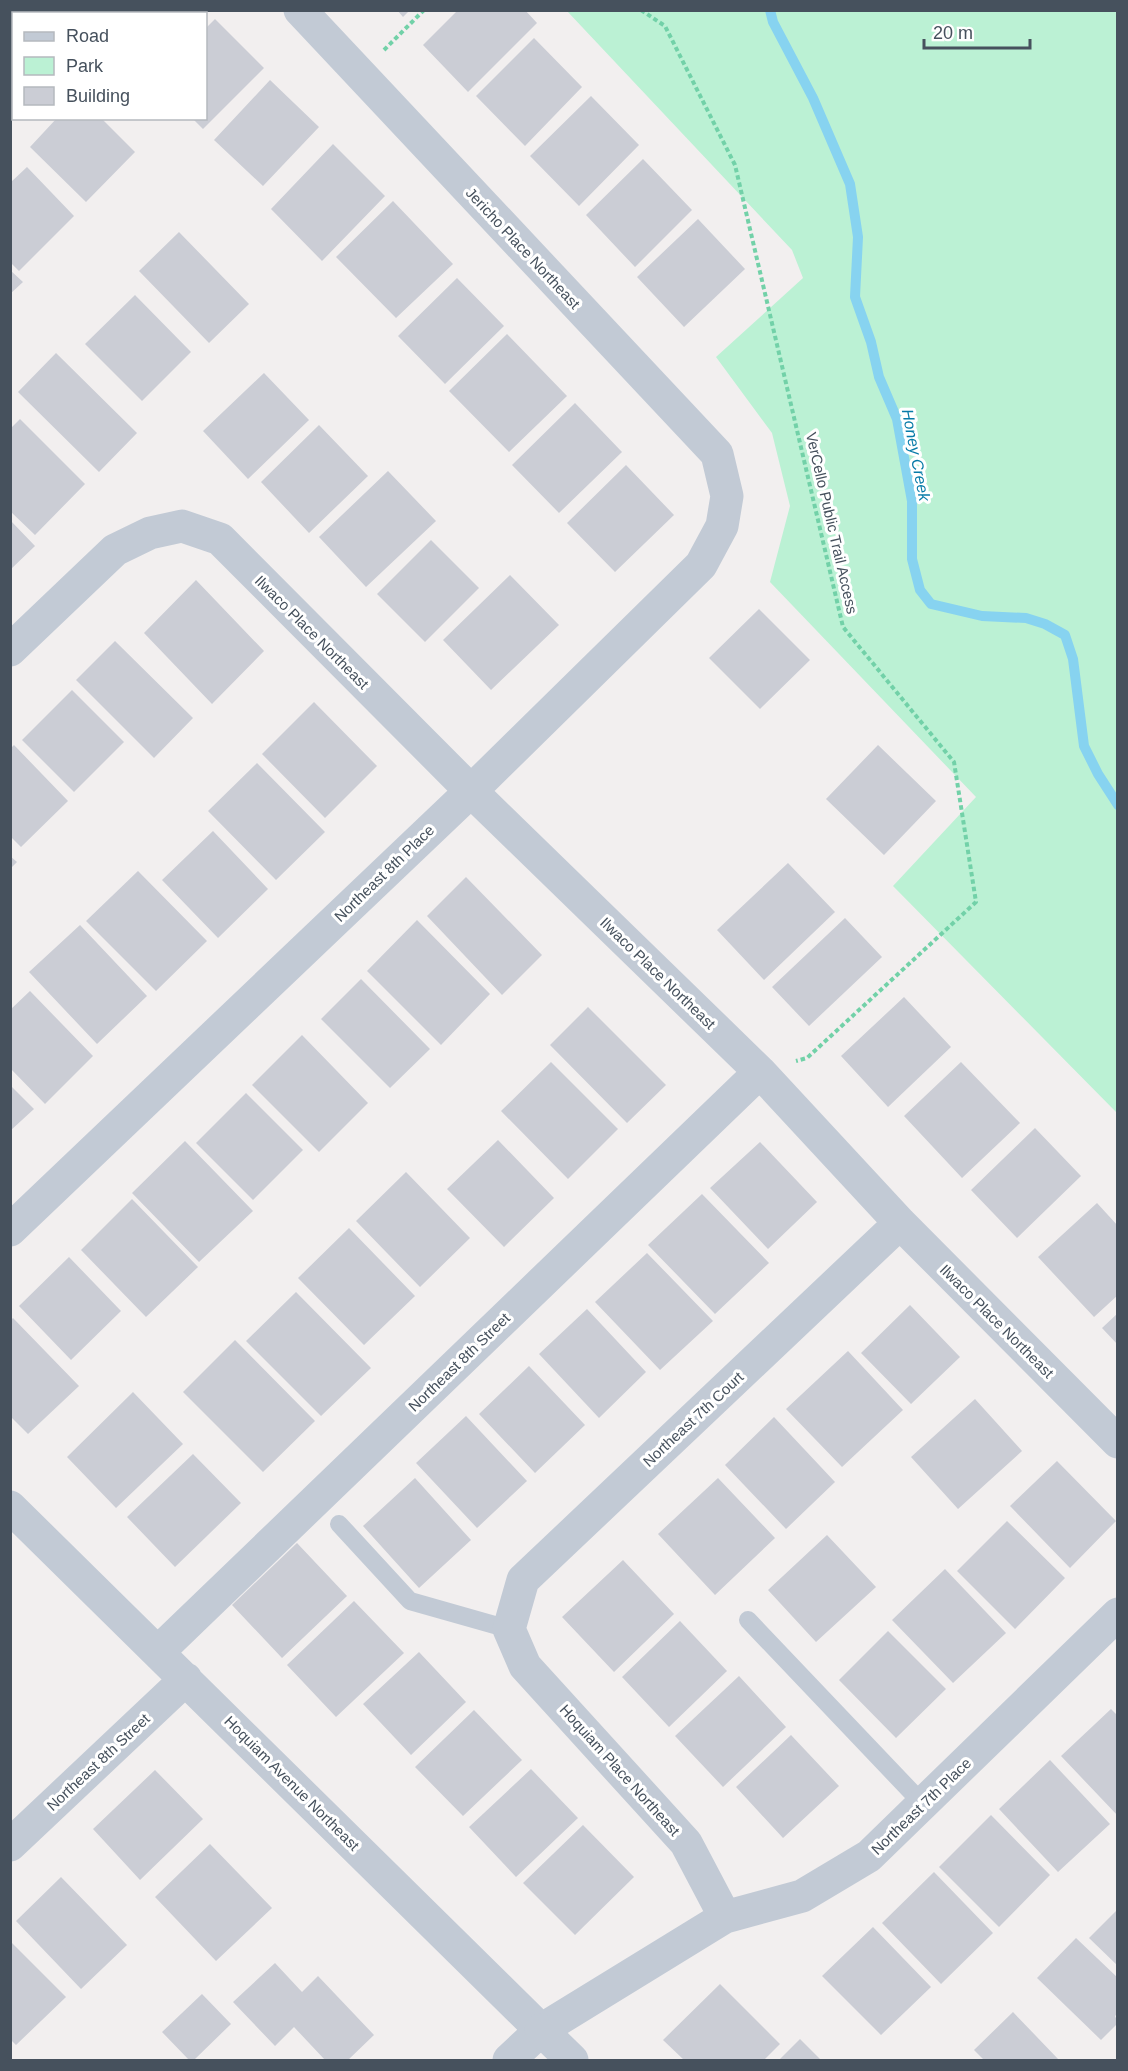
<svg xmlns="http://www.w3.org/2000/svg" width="1128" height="2071" font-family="Helvetica,sans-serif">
	<rect width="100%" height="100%" fill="#f2efef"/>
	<path fill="#bbf1d4" d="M567,11H1117V1113L893,886L976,797L770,582L790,506L772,433L716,357L803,278L792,250Z"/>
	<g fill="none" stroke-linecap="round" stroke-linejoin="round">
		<path stroke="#87d3f0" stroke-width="10" d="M770,10L773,22L813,98L850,184L858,237L855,297L871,342L879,377L897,419L912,501V559L920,590L931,604L982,616L1026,618L1045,624L1065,635L1073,659L1084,746L1098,774L1118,805"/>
	</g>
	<path fill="#cbcdd5" d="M19,10H45L42,14H22Z
		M102,10H206L203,14H105Z
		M397,10H410L403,17Z
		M458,10H525L537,23L468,92L423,45Z
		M215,19L264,68L203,129L192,118H206V28Z
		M534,38L582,87L525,146L476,96Z
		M270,80L319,127L263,186L214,140Z
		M591,96L639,145L579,206L530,156Z
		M57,118H101L135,152L86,202L30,147Z
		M333,144L385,196L322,261L271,209Z
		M643,159L692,210L635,267L586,215Z
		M27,167L74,216L19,271L10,262V183Z
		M393,201L453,264L396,318L336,257Z
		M698,219L745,269L684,327L637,277Z
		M179,232L249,304L209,343L139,271Z
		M10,270L23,282L10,294Z
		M457,278L504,326L445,384L398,336Z
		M135,295L191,352L142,401L85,344Z
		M507,334L567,396L509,452L449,391Z
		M56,353L137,433L99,472L18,392Z
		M264,373L309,420L248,479L203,431Z
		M575,403L622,452L559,513L512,465Z
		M20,419L85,484L35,535L10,511V429Z
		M319,425L368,476L309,533L261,482Z
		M626,465L674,515L615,572L567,523Z
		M388,471L436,521L366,587L319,537Z
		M10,520L35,546L10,570Z
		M431,540L479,588L425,642L377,594Z
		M510,575L559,625L491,690L443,640Z
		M196,580L264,651L212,704L144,633Z
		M759,609L810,660L760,709L709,658Z
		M115,641L193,718L154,758L76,680Z
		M72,690L124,742L74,792L22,740Z
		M314,702L377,766L325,818L262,754Z
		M14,745L68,801L21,847L10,836V749Z
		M878,745L936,801L884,855L826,799Z
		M257,763L325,832L276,880L208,811Z
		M213,831L268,889L218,938L162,880Z
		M10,856L17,862L10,869Z
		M788,863L835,912L764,980L717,930Z
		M138,871L207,941L156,991L86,921Z
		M466,877L542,955L502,995L427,916Z
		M845,918L882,957L809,1026L772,987Z
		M417,920L490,994L441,1045L367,971Z
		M80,925L147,996L97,1044L29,972Z
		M361,979L430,1049L390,1088L321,1019Z
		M30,991L93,1056L45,1104L10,1068V1010Z
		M904,997L951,1047L888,1107L841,1056Z
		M588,1007L666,1085L627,1123L550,1045Z
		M302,1035L368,1103L319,1152L252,1085Z
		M551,1062L618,1129L568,1179L501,1111Z
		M961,1062L1020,1123L962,1178L904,1116Z
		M10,1085L34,1109L10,1131Z
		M246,1093L303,1150L253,1200L196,1143Z
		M1035,1128L1081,1176L1017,1238L971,1190Z
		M498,1140L554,1198L504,1247L447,1189Z
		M185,1141L253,1211L199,1262L132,1193Z
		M760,1142L817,1202L768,1249L710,1188Z
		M406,1172L470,1238L420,1287L356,1221Z
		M702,1194L769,1263L715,1314L648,1245Z
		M132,1199L198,1267L146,1317L81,1250Z
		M1097,1203L1118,1226V1295L1094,1317L1038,1257Z
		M349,1228L415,1296L364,1345L298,1278Z
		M647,1253L713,1321L660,1370L595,1302Z
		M69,1257L121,1311L71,1360L19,1306Z
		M296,1292L371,1368L321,1416L246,1341Z
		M910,1305L960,1357L911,1404L861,1353Z
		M587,1309L646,1372L599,1418L539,1354Z
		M1118,1313V1345L1102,1328Z
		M13,1318L79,1386L28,1434L10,1416V1321Z
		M235,1340L315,1421L263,1472L183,1392Z
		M848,1351L903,1410L842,1467L786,1409Z
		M529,1366L585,1425L535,1473L479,1414Z
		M133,1392L183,1444L116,1508L67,1457Z
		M975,1399L1022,1451L958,1509L911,1457Z
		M466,1416L527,1481L477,1528L416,1463Z
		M774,1417L835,1482L786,1529L725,1465Z
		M193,1454L241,1503L175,1567L127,1517Z
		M1057,1461L1116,1521L1070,1568L1010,1506Z
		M415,1478L471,1540L419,1588L363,1526Z
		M718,1478L775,1538L715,1595L658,1534Z
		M1007,1521L1065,1578L1015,1629L957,1571Z
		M827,1535L876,1587L816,1642L768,1590Z
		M297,1543L347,1596L282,1658L232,1605Z
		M623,1560L674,1614L614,1672L562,1617Z
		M945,1569L1006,1633L953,1683L892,1620Z
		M354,1601L404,1653L336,1717L287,1665Z
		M680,1621L727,1671L669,1727L622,1677Z
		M888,1631L946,1689L896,1738L839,1680Z
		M419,1652L466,1702L411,1755L363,1704Z
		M739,1676L786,1727L723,1787L675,1736Z
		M1111,1709L1118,1716V1816L1061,1756Z
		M474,1710L522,1760L463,1816L415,1767Z
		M791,1735L839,1786L783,1838L736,1787Z
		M1050,1760L1110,1824L1058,1872L999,1809Z
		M531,1769L578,1818L516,1877L469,1827Z
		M155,1770L203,1819L140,1880L93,1829Z
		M991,1815L1050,1875L999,1927L939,1867Z
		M583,1825L634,1877L575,1935L523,1883Z
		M210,1844L272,1908L216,1961L155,1897Z
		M934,1872L993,1933L941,1984L882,1923Z
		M61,1877L127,1945L81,1989L16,1921Z
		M1118,1909V1966L1089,1938Z
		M873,1927L931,1987L881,2035L822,1976Z
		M1076,1938L1118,1978V2013L1115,2016L1118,2023L1101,2040L1037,1978Z
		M10,1941L66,1997L16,2045L10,2039Z
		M275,1963L302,1992L318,1976L374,2035L348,2060H325L294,2027L275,2046L233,2002Z
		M720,1984L780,2044L764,2060H684L663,2040Z
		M202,1994L231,2024L194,2060H189L162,2032Z
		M1013,2012L1059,2060H984L974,2050Z
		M800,2039L821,2060H779Z"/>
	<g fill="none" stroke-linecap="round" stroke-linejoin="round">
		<path stroke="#72d1a8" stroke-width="4" stroke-dasharray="4.5 3" stroke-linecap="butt" d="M641,10L665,26L735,165L843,627L954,762L976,902L807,1058L796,1061
			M384,50L424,10"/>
		<path stroke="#c2cad5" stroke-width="18" d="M10,107L14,104
			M339,1524L410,1601L509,1629
			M748,1620L923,1804"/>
		<path stroke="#c2cad5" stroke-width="33" d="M10,650L115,550L150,533L182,526L220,539L471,791L760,1072L900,1223L1118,1442
			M10,1230L471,791L701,565L722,526L727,496L717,454L300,10
			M10,1507L541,2030
			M158,1652L760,1072
			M10,1845L186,1679
			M725,1917L686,1843L525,1666L509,1629L523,1580L900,1223
			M509,2060L541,2030L725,1917L802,1896L869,1856L1118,1614"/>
		<path stroke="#c2cad5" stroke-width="33" d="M541,2030L572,2060"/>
	</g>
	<g text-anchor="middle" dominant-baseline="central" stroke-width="6" stroke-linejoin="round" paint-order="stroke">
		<g font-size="15" fill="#46515d" stroke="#fff">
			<text transform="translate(523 248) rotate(47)">Jericho Place Northeast</text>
			<text transform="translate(832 523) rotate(77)">VerCello Public Trail Access</text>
			<text transform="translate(312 632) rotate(45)">Ilwaco Place Northeast</text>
			<text transform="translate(384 873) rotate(-44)">Northeast 8th Place</text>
			<text transform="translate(658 973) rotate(44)">Ilwaco Place Northeast</text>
			<text transform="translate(997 1321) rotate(45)">Ilwaco Place Northeast</text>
			<text transform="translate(459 1362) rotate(-44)">Northeast 8th Street</text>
			<text transform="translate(693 1419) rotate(-43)">Northeast 7th Court</text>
			<text transform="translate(98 1762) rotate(-43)">Northeast 8th Street</text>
			<text transform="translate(620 1770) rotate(48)">Hoquiam Place Northeast</text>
			<text transform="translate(292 1783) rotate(45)">Hoquiam Avenue Northeast</text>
			<text transform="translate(921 1806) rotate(-44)">Northeast 7th Place</text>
		</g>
		<g font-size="16" font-style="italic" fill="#077ba8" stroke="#fff">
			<text transform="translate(916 455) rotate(79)">Honey Creek</text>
		</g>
	</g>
	<rect width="1128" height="2071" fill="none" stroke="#46515d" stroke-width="24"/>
	<rect x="12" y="12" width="195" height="108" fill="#ffffff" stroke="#b5b9be" stroke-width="1.5"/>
	<rect x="24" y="32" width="30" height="9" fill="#c2cad5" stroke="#b5b9be" stroke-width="1.5"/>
	<text x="66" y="42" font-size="18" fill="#46515d">Road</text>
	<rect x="24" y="57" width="30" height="18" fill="#bbf1d4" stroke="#b5b9be" stroke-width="1.5"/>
	<text x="66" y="72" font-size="18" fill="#46515d">Park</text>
	<rect x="24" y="87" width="30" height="18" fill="#cbcdd5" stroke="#b5b9be" stroke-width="1.5"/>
	<text x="66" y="102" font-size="18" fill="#46515d">Building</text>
	<path d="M924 39v9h106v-9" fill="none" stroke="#46515d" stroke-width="3"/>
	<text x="933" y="39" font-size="18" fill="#46515d" stroke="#ffffff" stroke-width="4.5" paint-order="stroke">20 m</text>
</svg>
